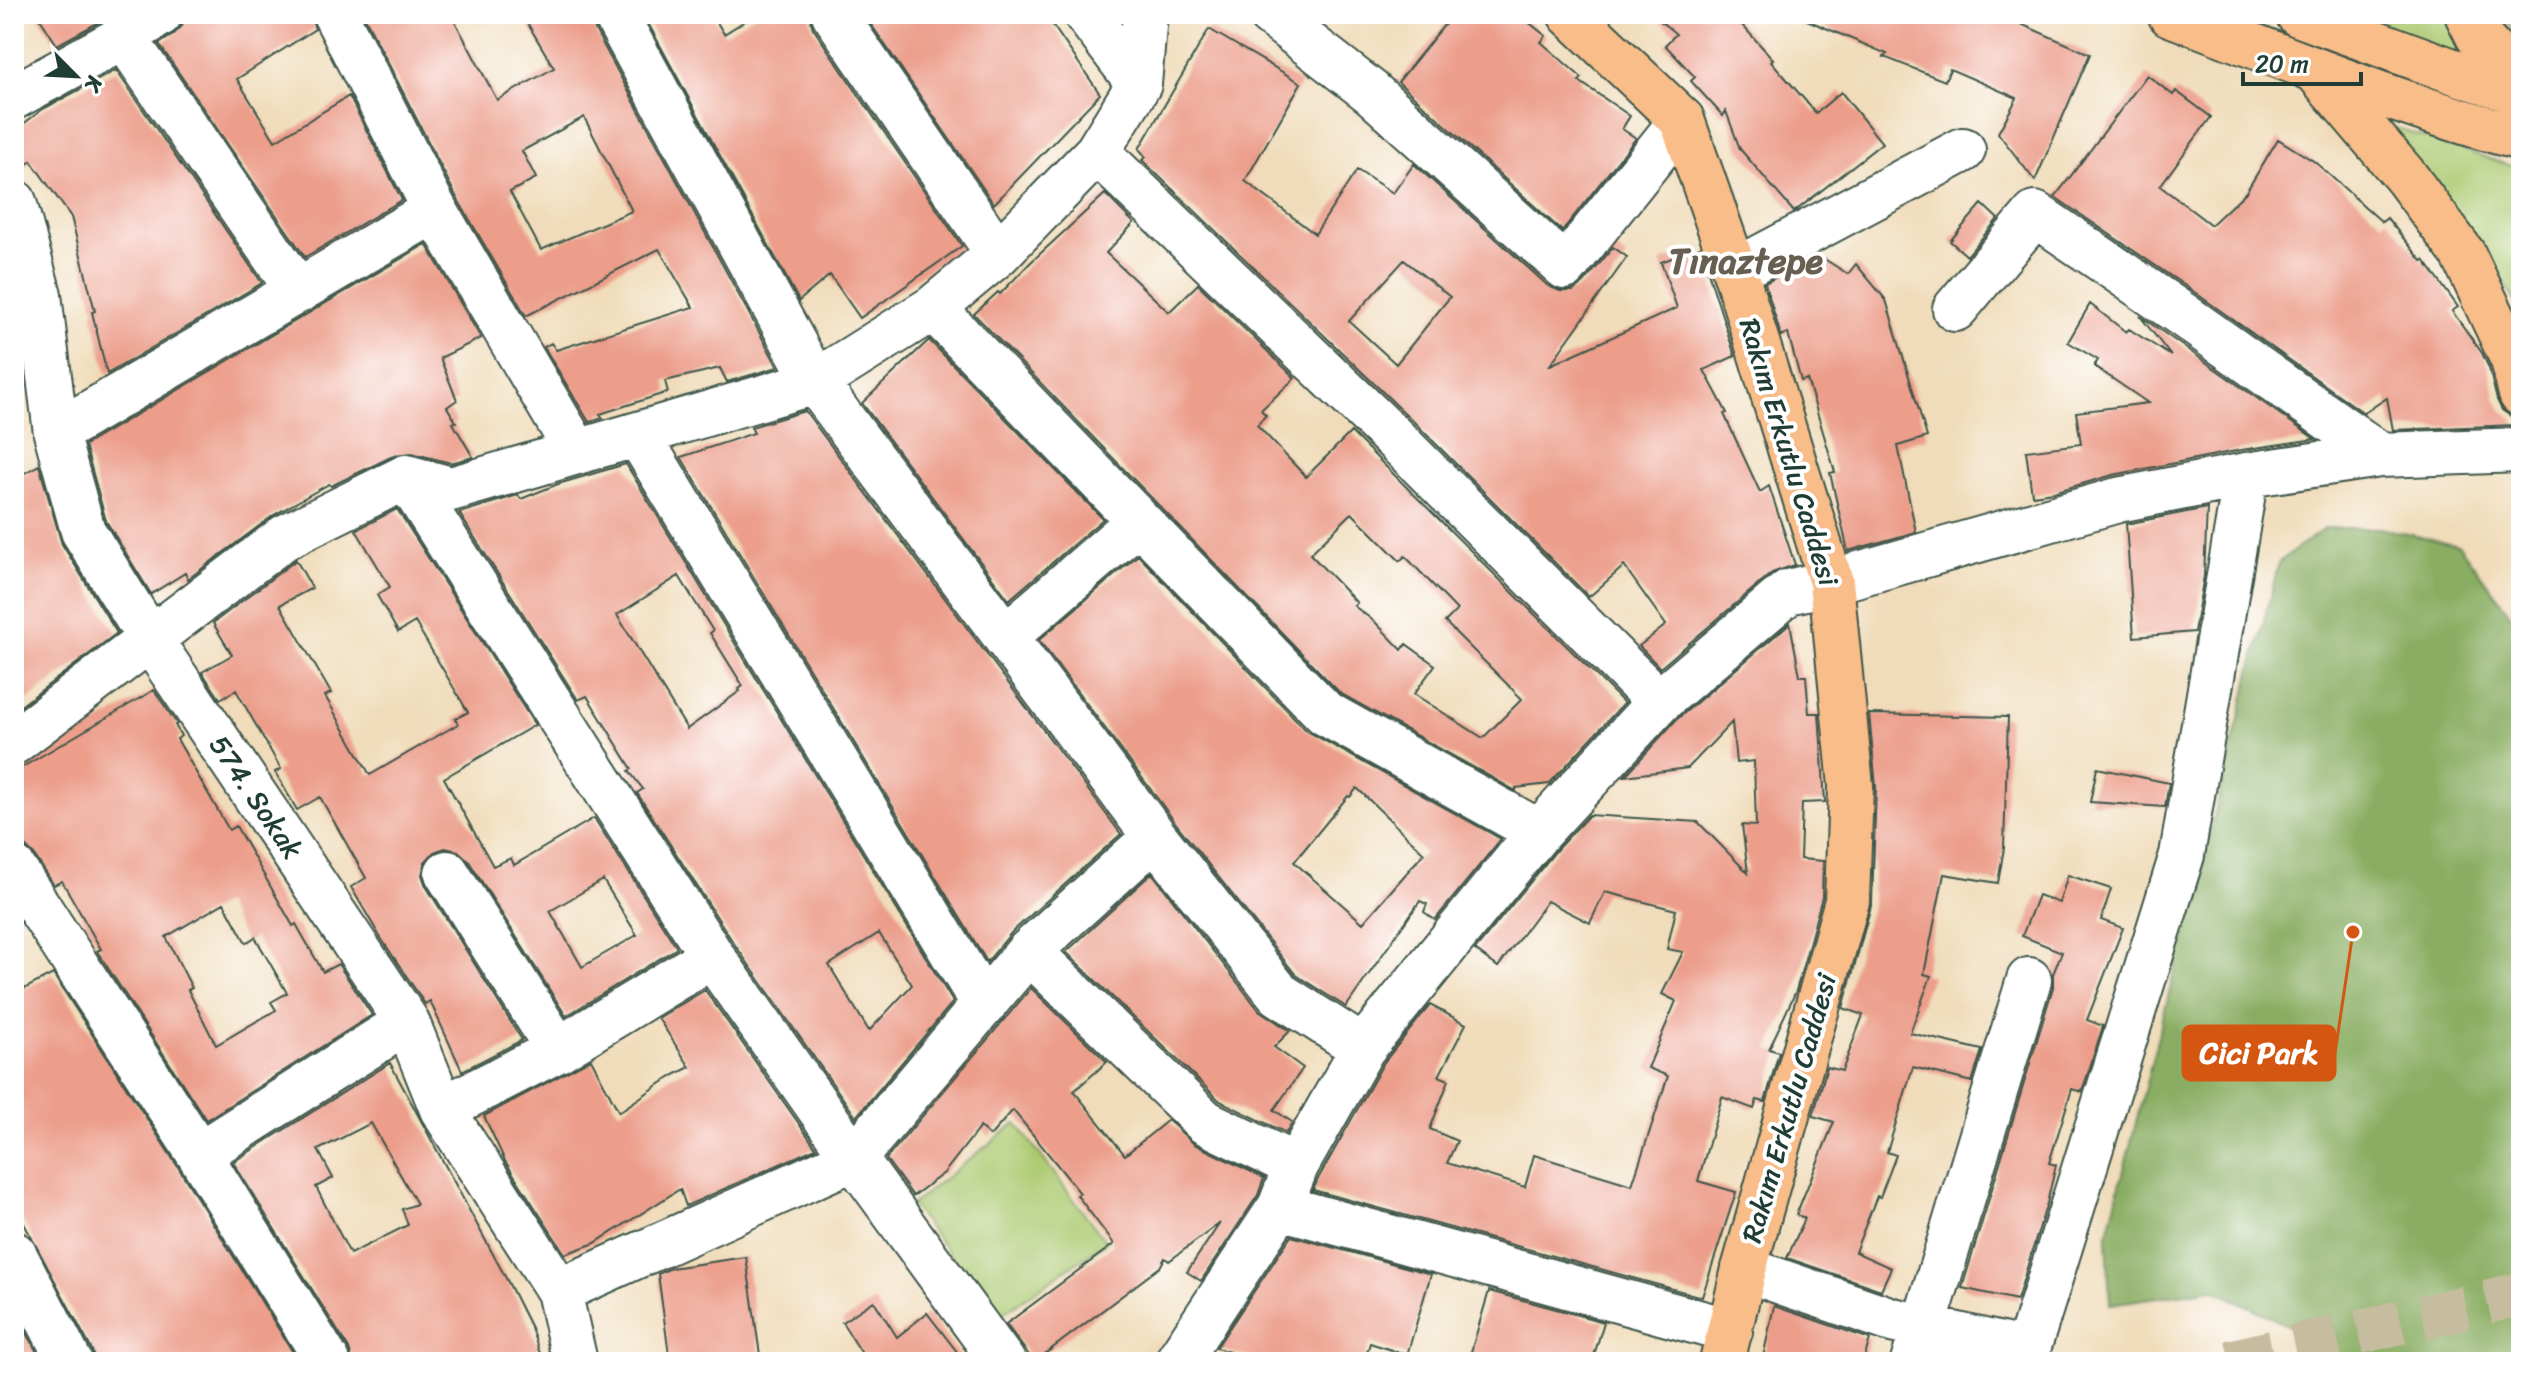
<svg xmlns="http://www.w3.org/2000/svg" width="2535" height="1376" font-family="Sriracha,sans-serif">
	<rect width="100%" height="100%" fill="#fff"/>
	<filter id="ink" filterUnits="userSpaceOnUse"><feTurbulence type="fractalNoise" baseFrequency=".0125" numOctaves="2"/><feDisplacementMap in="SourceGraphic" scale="16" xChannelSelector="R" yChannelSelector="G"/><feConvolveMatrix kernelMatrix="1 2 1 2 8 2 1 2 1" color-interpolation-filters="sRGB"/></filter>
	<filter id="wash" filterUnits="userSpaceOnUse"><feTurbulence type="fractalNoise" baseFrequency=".006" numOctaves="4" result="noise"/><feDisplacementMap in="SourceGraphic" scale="32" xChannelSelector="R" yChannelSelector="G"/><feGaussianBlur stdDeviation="1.8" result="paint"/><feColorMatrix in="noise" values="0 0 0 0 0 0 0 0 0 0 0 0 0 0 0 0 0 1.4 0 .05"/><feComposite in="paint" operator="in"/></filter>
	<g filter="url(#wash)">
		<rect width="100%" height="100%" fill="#f0dcba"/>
		<path fill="#acc970" stroke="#668352" stroke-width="2" d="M2328,14H2446L2491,69Z
			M2383,124L2521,169V310L2474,236Z
			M1016,1123L1106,1242L999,1316L911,1205Z"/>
		<path fill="#89ad62" stroke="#54754b" stroke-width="2" d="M2325,528H2380L2459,545L2521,629V1362H2332L2306,1334L2213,1289L2110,1304L2107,1236L2279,562Z"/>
		<g id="blocks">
			<path fill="#ec9e8b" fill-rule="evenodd" d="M37,14H114L57,45Z
				M185,14H310L315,29L237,79L275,141L349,96L402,200L305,257L159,44L173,35L182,26Z
				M363,14H451L497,100L554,68L522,14H590L593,26L778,367L727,382L720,368L665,381L668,392L600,414L603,418L589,422L544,347L551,343L556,350L693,307L659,249L526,316L457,198ZM584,117L632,211L541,250L510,192L536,178L522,151Z
				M643,14H712L724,34L756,14H809L813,28L962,246L860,318L830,275L799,301Z
				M870,14H1045L1100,94L994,204L866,17Z
				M1453,14H1518L1546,36L1541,42L1582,78L1579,81L1630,116L1622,129L1636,138L1562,231L1398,82Z
				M1652,14H1732L1773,59L1771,61L1816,113L1841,92L1882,143L1794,212L1740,149L1726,111L1723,116L1691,81L1695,77L1665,45L1676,34Z
				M1793,14H1998L2090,54L2035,181L1998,133L2017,98L1950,69L1945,81L1884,57L1887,54Z
				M1209,29L1301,83L1245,181L1315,234L1357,170L1393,193L1414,164L1548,286L1560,291H1573L1584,283L1613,247L1627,257L1550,365L1677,308L1661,262L1700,247L1735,356L1704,370L1727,413L1724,414L1760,492L1769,486L1795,565L1772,573L1660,668L1639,646L1666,625L1624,566L1589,597L1414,422L1142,160L1146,157L1139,149ZM1404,260L1450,297L1396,364L1349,321Z
				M116,70L262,283L107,374L92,312L95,311L71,217L31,161L26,165L14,148V131L43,109Z
				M2147,75L2173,95L2176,91L2211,117L2160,186L2211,225L2246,192L2278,139L2315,162L2382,222L2387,218L2422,261L2424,260L2458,307L2452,311L2482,353L2489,368L2497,400L2502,410L2512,417L2515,425L2393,430L2387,398L2364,413L2197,294L2055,197Z
				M1105,194L1134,223L1106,253L1169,312L1198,284L1295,378L1261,410L1266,415L1257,425L1306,477L1351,432L1624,703L1549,784L1516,788V791L1340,693L974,314L998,292L1000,294L1030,263ZM1352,513L1400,561L1405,556L1457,610L1445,622L1522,699L1483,738L1414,694L1435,665L1406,644L1402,650L1375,622L1354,606L1357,603L1310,554Z
				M1982,204L1998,219L1967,256L1950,241Z
				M426,244L481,338L440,358L457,400L447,407L456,422L453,423L473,457L451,463L412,453L395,455L331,486L329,484L274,515L188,579L185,573L151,594L106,521L85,445Z
				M1818,255L1848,274L1856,264L1886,300L1927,437L1898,446L1916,532L1848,551L1830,473L1835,472L1807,379L1801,381L1788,333L1781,336L1765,283Z
				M2090,304L2126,332L2129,329L2171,356L2140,316L2315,439L2241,450L2113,475L2054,492L2032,495L2026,451L2081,444L2076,412L2148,403L2094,366L2098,360L2068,342Z
				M929,340L1103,519L1009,600L862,403Z
				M805,411L1121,834L1012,932L987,962L681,457L754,433L751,427Z
				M626,464L953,1002L856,1117L733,942L637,793L643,789L629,771L632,769L587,696L578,700L459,513L518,495L521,499L558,484ZM679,576L713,631L710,633L743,686L739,689L740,691L687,729L617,615ZM879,933L912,985L869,1031L829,965Z
				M39,465L62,544L117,633L14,711V479Z
				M2207,508L2204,576L2194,632L2134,637L2126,524Z
				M397,509L535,725L444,778L493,866L511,858L514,865L594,818L677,948L566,1016L468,860L458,851L445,848L434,852L425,862L422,875L426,886L522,1040L462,1071L430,1001L425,1004L379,935L351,887L366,878L320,797L297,810L275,772L281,769L236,690L220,699L202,672L232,655L213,623L296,560L312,588L280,605L331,693L325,696L370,775L458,724L455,719L468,712L415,622L398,632L377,595L390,587L356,530ZM603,880L637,935L582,967L550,911Z
				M1138,555L1307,731L1501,839L1435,920L1424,912L1427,904L1420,901L1346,1007L1296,975L1175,822L1039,640ZM1357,788L1424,853L1363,923L1294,862L1348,796L1350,797Z
				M1790,623L1800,676H1806L1809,713H1819L1825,802L1802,803L1800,859L1823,861L1822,897L1796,991L1769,1049L1779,1052L1765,1102L1757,1100L1754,1109L1722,1097L1698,1181L1736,1192L1702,1297L1313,1190L1319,1177L1384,1062L1430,1005L1466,1024L1439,1076L1449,1080L1430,1129L1457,1141L1447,1163L1525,1187L1534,1155L1632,1185L1668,1076L1648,1068L1676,1001L1662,994L1683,952L1667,949L1676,910L1605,892L1590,923L1547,901L1498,967L1475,950L1558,848L1589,815L1698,822L1748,873L1742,825L1756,826L1754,761L1736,763L1732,722L1688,768L1625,776L1676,720Z
				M154,690L177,724L175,725L181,736L177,739L229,830L236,826L293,926L296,924L323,972L338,964L372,1015L206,1120L97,951L101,949L62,881L54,885L34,855L25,846L14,844V772ZM224,903L246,943L255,937L287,993L271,1002L276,1010L216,1045L188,990L192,988L166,937Z
				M1869,714L2008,717L2004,848L1998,883L1944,874L1924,974L1931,976L1910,1033L1982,1050L1972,1082L1913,1067L1887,1152L1896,1155L1880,1197L1877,1196L1855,1252L1891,1268L1881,1290L1787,1258L1805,1218L1796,1215L1834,1122L1813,1116L1827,1067L1842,1071L1863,1015L1843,1008L1872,902L1876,787Z
				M2097,768L2169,783L2165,807L2090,802Z
				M1152,873L1259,1010L1290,1031L1274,1047L1303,1068L1274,1110L1292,1122L1286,1133L1220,1101L1066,952Z
				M2068,875L2111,889L2101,920L2123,928L2087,1020L2103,1026L2082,1092L2072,1089L2049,1163L2056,1165L2047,1203L2017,1300L1962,1288L2053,987V974L2062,952L2022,936L2038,895L2059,903Z
				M53,974L178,1167L299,1362H95L92,1350L14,1205V994Z
				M1031,988L1107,1062L1074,1091L1125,1155L1168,1120L1194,1144L1264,1178L1258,1195L1201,1281L1187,1272L1220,1223L1169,1261L1165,1258L1160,1267L1034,1362L1006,1324L1114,1244L1077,1195L1080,1193L1013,1110L990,1136L980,1127L944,1173L913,1196L886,1159Z
				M705,990L816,1148L686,1206L680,1189L595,1243L565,1254L505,1161L484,1116L591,1059L619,1112L670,1077L690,1067L658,1018Z
				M390,1063L508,1282L531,1328L543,1362H353L349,1349L233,1162ZM371,1123L417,1204L402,1209L408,1225L350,1254L316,1187L333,1178L318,1150Z
				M1291,1236L1431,1274L1407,1355L1370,1343L1364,1362H1262L1216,1348Z
				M746,1257L761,1362H670L658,1274L671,1268Z
				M1489,1291L1604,1322L1592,1362H1468Z
				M874,1301L897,1337L927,1313L965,1362H864L866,1360L842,1322Z
				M1774,1306L1870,1339L1863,1362H1762Z
				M14,1308L42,1362H21L14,1348Z"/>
		</g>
	</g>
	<g filter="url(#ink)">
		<use href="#blocks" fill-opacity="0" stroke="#3e5548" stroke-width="2"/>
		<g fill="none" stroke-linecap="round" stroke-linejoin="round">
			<path stroke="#c6bc9f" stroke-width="44" stroke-dasharray="44 22" stroke-linecap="butt" d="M2501,14L2516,90
				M2230,1362L2521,1294"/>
			<g stroke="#3e5548" stroke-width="48">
				<path id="minor" d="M335,14L435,210L577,452
					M615,14L815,382L1155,837L1279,994L1363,1048
					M834,14L998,254
					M1086,14L1139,84
					M1270,14L1371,92L1565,267L1682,120
					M124,37L298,291
					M14,97L124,37L160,14
					M1097,152L1396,440L1659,702
					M14,202L39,295L56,433L83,531L150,639L407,1022L442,1109L559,1291L575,1362
					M1735,271L1963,150
					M933,308L1325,713L1539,832
					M1955,309L2035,214L2183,315L2380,455
					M56,433L435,210
					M638,435L984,1005
					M406,477L712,956L854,1158L1003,1362
					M1005,637L1139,521
					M14,742L285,537L406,477L451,489L815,382L933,308L998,254L1097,152L1139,84L1145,14
					M14,869L199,1154L328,1362
					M447,873L558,1050
					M1029,951L1205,1122L1296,1166
					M442,1109L558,1050L712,956
					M199,1154L407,1022
					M1280,1207L1730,1331
					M14,1254L70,1362
					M1744,1269L1892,1320L2027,1351
					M559,1291L854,1158L1029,951L1155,837
					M1177,1362L1280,1207L1296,1166L1363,1048L1539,832L1659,702L1788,592L1831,582L2118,500L2246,475L2380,455L2521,450
					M1913,1362L2029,980
					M2024,1362L2182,855L2246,475"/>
			</g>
			<g stroke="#3e5548" stroke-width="48">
				<path id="major" d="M1570,14L1682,120L1735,271L1831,582L1851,786L1847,901L1744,1269L1722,1362
					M2170,14C2286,57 2400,107 2521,138
					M2298,14L2461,74L2521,93
					M2467,14L2478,36L2521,83
					M2317,72L2406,177L2463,254L2513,360L2521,394"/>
			</g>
			<use href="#minor" stroke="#fff" stroke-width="44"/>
			<use href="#major" stroke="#f8bd89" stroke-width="44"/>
		</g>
	</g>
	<g text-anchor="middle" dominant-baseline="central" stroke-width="8" stroke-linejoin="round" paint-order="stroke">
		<g font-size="28" fill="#1f3d34" stroke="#fff">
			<text transform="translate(1789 452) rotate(73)">Rakım Erkutlu Caddesi</text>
			<text transform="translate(256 797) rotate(56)">574. Sokak</text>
			<text transform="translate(1789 1108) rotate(-74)">Rakım Erkutlu Caddesi</text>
		</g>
		<g font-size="36" font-weight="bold" fill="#675f52" stroke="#fff">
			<text x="1746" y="261">Tınaztepe</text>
		</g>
	</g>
	<path fill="none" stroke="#d45610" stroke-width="3" d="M2353 932L2335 1053"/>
	<circle fill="#d45610" stroke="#fff" stroke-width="3" cx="2353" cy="932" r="8"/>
	<rect fill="#d45610" stroke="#d45610" stroke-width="3" x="2183" y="1026" width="152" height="54" rx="8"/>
	<g font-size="30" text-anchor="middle" font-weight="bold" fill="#fff">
		<text x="2259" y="1063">Cici Park</text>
	</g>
	<rect width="2535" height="1376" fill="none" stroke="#fff" stroke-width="48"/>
	<g transform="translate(76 76) rotate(114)" stroke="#ffffff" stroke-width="6" paint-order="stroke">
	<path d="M0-6L14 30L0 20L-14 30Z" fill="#1f3d34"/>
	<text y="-12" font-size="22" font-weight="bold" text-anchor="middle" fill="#1f3d34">K</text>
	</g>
	<path d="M2243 72v12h118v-12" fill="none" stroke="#1f3d34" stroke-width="4"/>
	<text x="2255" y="72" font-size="24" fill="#1f3d34" stroke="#ffffff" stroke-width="6" paint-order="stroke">20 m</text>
</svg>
